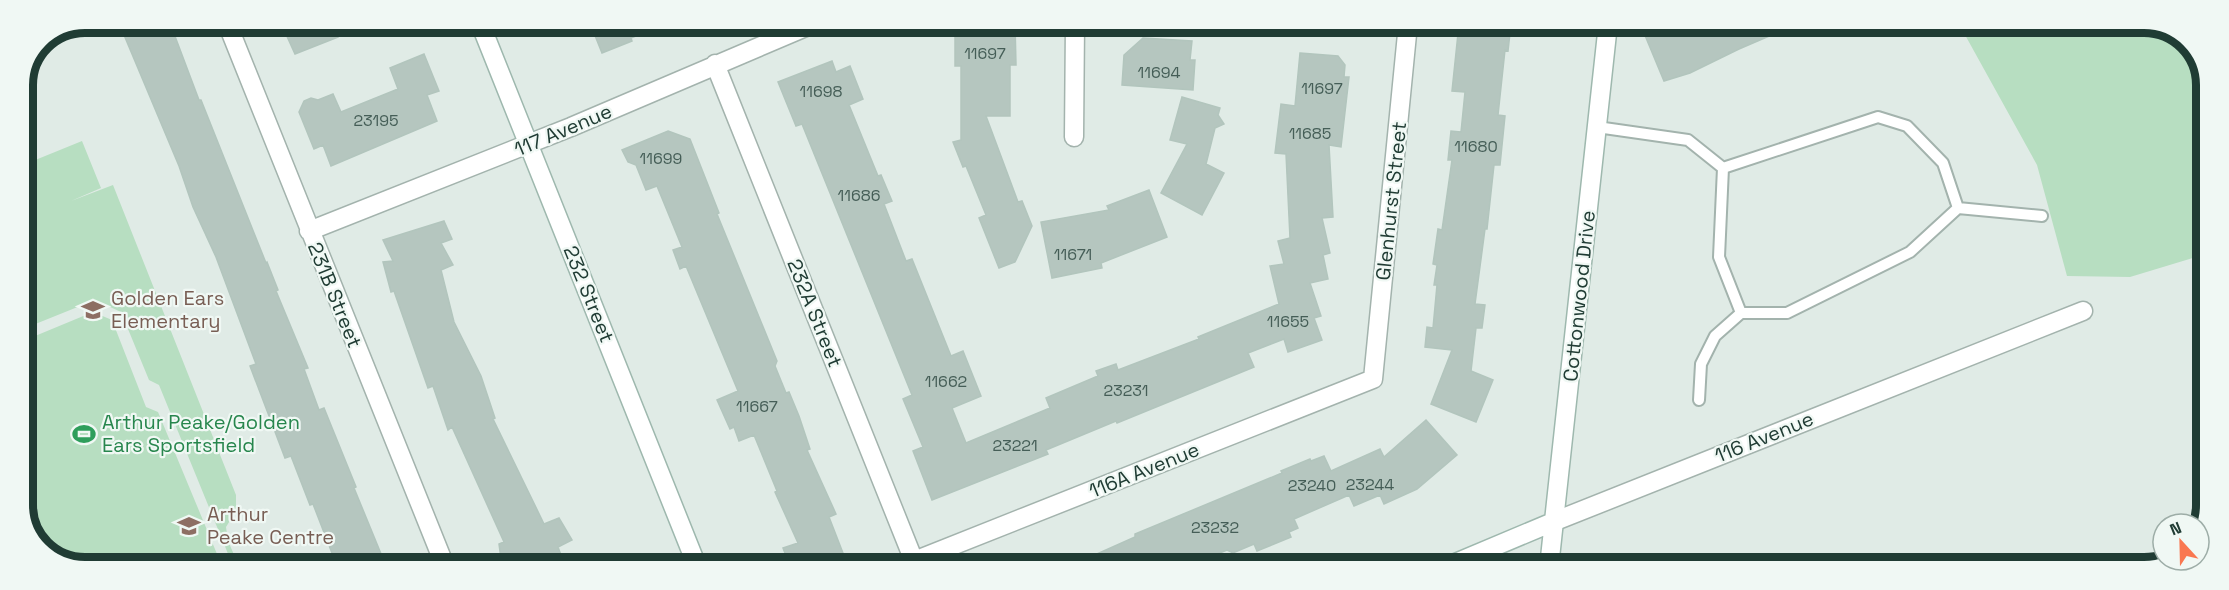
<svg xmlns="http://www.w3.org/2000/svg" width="2229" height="590" font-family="'Space Grotesk',sans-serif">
	<rect width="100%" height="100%" fill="#e0ebe6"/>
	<path fill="#b7dec1" d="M1959,24L2160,25L2191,44L2206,81V254L2130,277L2067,276L2037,165Z
		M82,141L101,188L71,201L113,185L236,495V511L226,527L228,541L239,566H233L159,385L149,380L121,312L95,300L23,329V244L25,243L26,239L23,230V165Z
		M93,312L112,320L146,407L158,412L222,566L69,565L38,546L23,509V341Z"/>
	<path fill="#b5c6bf" stroke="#b2c5bd" stroke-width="1.5" d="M119,23H170L199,100H201L266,263L267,262L278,290L276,291L308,368L304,369L319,410L324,408L356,487L354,488L386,566H337L313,504L310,505L291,456L285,458L250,366L256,364L216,257L193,207L179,166Z
		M281,23H332L338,37L295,54Z
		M590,23H665V24L631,38L632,41L602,53Z
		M955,23H1015L1016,65H1010V116H986L1018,202L1022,201L1032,226L1015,262L999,268L979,218L986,215L966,166L963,167L953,142L961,140V66H955Z
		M1459,24H1511L1508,51L1505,50L1498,115L1505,116L1500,165H1494L1487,229H1485L1475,304L1485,305L1482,328H1476L1471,371L1493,380L1476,422L1431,404L1452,350L1425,347L1427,327L1433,328L1437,285H1434L1437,265L1433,264L1438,229L1442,230L1452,160H1448L1451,131L1461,132L1465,92L1452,91Z
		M1669,24H1797L1739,49L1690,73L1664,81L1644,33Z
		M1143,38L1192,41L1190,60H1195L1193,90L1122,85L1124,55Z
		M1300,53L1338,56L1345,65L1344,77H1349L1341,147L1329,145L1333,217L1322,218L1330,253L1323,255L1328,279L1310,283L1321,316L1314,318L1322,340L1288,352L1284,339L1248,353L1254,367L1117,423L1116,421L1046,450L1048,454L932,500L913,451L923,447L903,399L912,395L802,124L796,126L778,82L832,61L836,72L850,66L863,99L849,105L878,176L881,175L892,201L884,204L906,261L912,259L951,356L963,351L981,396L952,408L966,443L1050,408L1046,398L1098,376L1096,371L1116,364L1118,370L1199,339L1198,337L1279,304L1270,266L1284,264L1278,241L1290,238L1286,154L1275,153L1281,104L1295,106Z
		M424,54L439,91L427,95L437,121L331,166L323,145L314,149L299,112L304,101L311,98L318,100L333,94L341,112L398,89L390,68Z
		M1182,97L1220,108L1218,115L1224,124L1215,128L1206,164L1224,173L1202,215L1161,193L1187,144L1170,140Z
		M668,131L690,139L719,213L717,214L777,361L775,366L786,393L789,392L799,416L810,449L807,450L836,514L829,517L848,566H790L783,548L798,543L775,492L777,491L754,435L739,441L734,427L730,429L717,400L738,391L686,266L680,269L673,250L682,247L657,186L646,190L636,165L628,162L622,150Z
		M1149,190L1167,237L1101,263L1102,268L1052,278L1041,222L1109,210L1107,206Z
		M444,221L452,239L441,243L453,265L441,270L454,322L481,376L495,418L493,419L544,524L559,518L572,540L558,547L565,566H502L499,544L504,542L452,427L448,430L433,386L428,388L394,291L391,292L383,262L393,261L383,240Z
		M1426,420L1457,455L1417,489L1384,504L1380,495L1354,506L1349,495L1294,519L1298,528L1289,532L1291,537L1257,551L1254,544L1233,553L1227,550L1198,562L1199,567L1070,566L1135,537V534L1282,473L1281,471L1310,459L1311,461L1324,456L1331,471L1380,449L1384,457Z"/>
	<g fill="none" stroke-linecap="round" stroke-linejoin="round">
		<g stroke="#a3b3ad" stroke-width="14">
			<path id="lane" d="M1597,127L1688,140L1723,168
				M1723,168L1878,117L1907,126L1943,163L1958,208
				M1723,168L1719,257L1741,313
				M1699,400L1701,364L1715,336L1741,313H1787L1910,252L1958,208L2042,216"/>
		</g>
		<g stroke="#a3b3ad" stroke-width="21">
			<path id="street" d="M227,23L445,566
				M715,64L914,561L1373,379L1408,24
				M1074,137L1075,23
				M309,231L571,127L815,23
				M1553,522L2083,311"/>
		</g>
		<g stroke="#9eb8ae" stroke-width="21">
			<path id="secondary" d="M480,23L697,566
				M1446,567L1553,522
				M1549,567L1608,24"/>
		</g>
		<use href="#lane" stroke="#fff" stroke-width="10"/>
		<use href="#street" stroke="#fff" stroke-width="18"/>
		<use href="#secondary" stroke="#fff" stroke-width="18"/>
	</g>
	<defs>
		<g id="school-bare" transform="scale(1.8)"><path d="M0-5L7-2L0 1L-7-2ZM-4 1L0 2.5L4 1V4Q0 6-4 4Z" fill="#8d6e63" stroke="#f0f8f4" stroke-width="2.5" paint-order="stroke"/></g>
		<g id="stadium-bare" transform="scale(1.8)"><path d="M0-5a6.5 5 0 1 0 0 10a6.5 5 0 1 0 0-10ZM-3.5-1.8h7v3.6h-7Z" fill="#2e9e5b" stroke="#f0f8f4" stroke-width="2.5" paint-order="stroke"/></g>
	</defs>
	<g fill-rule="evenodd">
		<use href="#school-bare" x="93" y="310"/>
		<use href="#stadium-bare" x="84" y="434"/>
		<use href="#school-bare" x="189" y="526"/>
	</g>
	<g text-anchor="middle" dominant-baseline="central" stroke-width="4.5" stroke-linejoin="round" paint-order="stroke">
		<g font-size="16" fill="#455e57">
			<text x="985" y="53">11697</text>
			<text x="1159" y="72">11694</text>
			<text x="1322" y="88">11697</text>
			<text x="821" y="91">11698</text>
			<text x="376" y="120">23195</text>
			<text x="1310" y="133">11685</text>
			<text x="1476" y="146">11680</text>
			<text x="661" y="158">11699</text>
			<text x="859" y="195">11686</text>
			<text x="1073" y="254">11671</text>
			<text x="1288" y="321">11655</text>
			<text x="946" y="381">11662</text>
			<text x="1126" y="390">23231</text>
			<text x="757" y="406">11667</text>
			<text x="1015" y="445">23221</text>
			<text x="1370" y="484">23244</text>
			<text x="1312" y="485">23240</text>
			<text x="1215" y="527">23232</text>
		</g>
		<g font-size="20" fill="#203c34" stroke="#f0f8f4">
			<text transform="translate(563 130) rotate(-23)">117 Avenue</text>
			<text transform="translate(1391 201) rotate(-84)">Glenhurst Street</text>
			<text transform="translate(589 294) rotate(68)">232 Street</text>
			<text transform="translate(335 295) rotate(68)">231B Street</text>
			<text transform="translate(1579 296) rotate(-84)">Cottonwood Drive</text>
			<text transform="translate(815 313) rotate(68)">232A Street</text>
			<text transform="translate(1764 437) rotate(-22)">116 Avenue</text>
			<text transform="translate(1144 470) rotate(-22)">116A Avenue</text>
		</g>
		<g font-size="20" fill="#785e54" stroke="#f0f8f4" text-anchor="start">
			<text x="111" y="298">Golden Ears<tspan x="111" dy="23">Elementary</tspan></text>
			<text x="207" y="514">Arthur<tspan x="207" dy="23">Peake Centre</tspan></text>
		</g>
		<g font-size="20" fill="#27864d" stroke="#f0f8f4" text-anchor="start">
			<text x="102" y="422">Arthur Peake/Golden<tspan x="102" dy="23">Ears Sportsfield</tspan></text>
		</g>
	</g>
	<path d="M0 0H2229V590H0ZM85 33H2144A52 52 0 0 1 2196 85V505A52 52 0 0 1 2144 557H85A52 52 0 0 1 33 505V85A52 52 0 0 1 85 33Z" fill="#f0f8f4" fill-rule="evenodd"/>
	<path fill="none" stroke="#203c34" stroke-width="8" d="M85 33H2144A52 52 0 0 1 2196 85V505A52 52 0 0 1 2144 557H85A52 52 0 0 1 33 505V85A52 52 0 0 1 85 33Z"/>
	<g transform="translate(2181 542) rotate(338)"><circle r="28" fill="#f0f8f4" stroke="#9dada7" stroke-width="1.5"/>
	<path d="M0-4.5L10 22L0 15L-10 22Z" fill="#f97750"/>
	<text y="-9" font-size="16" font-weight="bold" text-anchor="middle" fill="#203c34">N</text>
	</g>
</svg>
